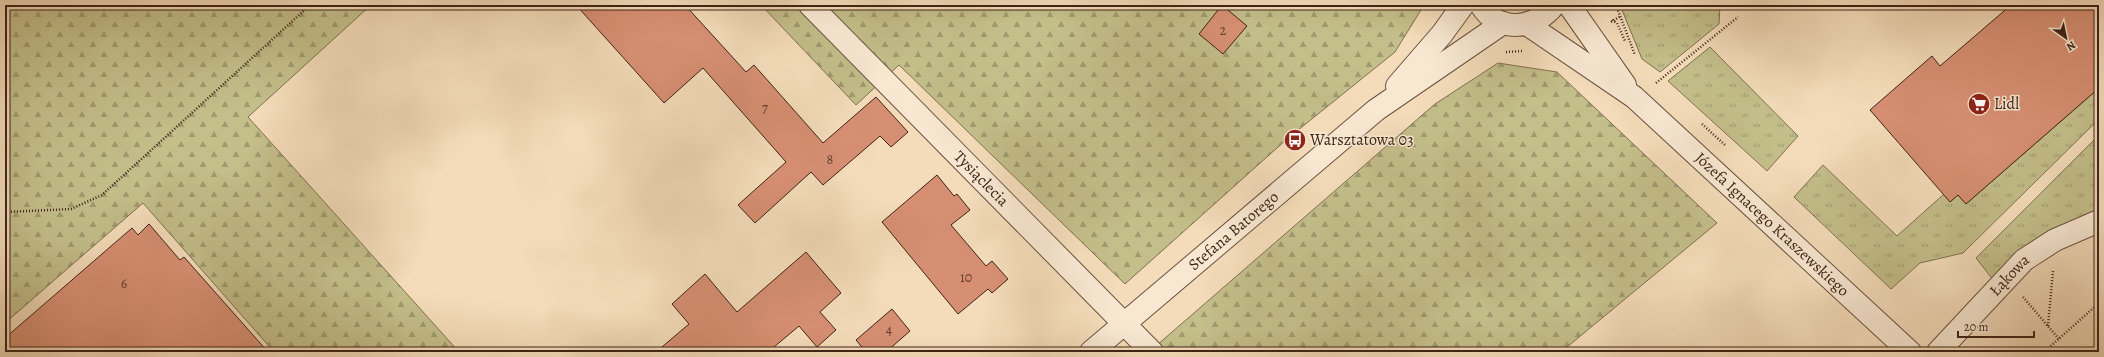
<svg xmlns="http://www.w3.org/2000/svg" width="2104" height="357" font-family="Alegreya,serif">
	<defs>
		<pattern id="grass-tufts" width="24" height="20" patternUnits="userSpaceOnUse"><rect width="24" height="20" fill="#c3be8a"/><path d="M3 7l-1-3M5 7V3M7 7l1-3M15 17l-1-3M17 17v-4M19 17l1-3" fill="none" stroke="#a09a70"/></pattern>
		<pattern id="forest-firs" width="22" height="20" patternUnits="userSpaceOnUse"><rect width="22" height="20" fill="#c3be8a"/><path d="M5 1l3.5 6h-7zM16 11l3.5 6h-7z" fill="#a09a70"/></pattern>
	</defs>
	<rect width="100%" height="100%" fill="#f4dcba"/>
	<filter id="stains"><feTurbulence type="fractalNoise" baseFrequency=".005" numOctaves="4"/><feColorMatrix values="0 0 0 0 .2 0 0 0 0 .09 0 0 0 0 .02 0 0 0 .5 -.17"/></filter>
	<radialGradient id="worn" r=".72"><stop offset=".6" stop-color="#630" stop-opacity="0"/><stop offset="1" stop-color="#630" stop-opacity=".3"/></radialGradient>
	<path fill="url(#grass-tufts)" stroke="#807050" d="M1620,5H1720L1719,24L1660,72L1642,59Z
		M1710,47L1798,136L1767,171L1668,81Z
		M2099,88V119L1963,253L1920,263L1891,289L1794,197L1823,165L1897,236L1944,194L1950,202L1958,195L1966,204Z
		M2099,135V221L1998,286L1976,258Z"/>
	<path fill="url(#forest-firs)" stroke="#807050" d="M5,5H371L248,117L459,352H274L143,203L5,323Z
		M761,5H1424L1395,52L1287,139L1125,284L899,65L856,105Z
		M1498,63L1557,72L1717,223L1561,352H1149L1435,104Z"/>
	<path fill="#d78f73" stroke="#3e2317" d="M576,5H685L746,72L754,65L823,143L876,97L908,132L891,147L880,136L823,185L811,172L755,223L738,205L786,162L703,68L664,103Z
		M1222,5L1247,26L1223,54L1199,34Z
		M2011,5H2099V88L1966,204L1958,195L1950,202L1870,110L1932,56L1940,66Z
		M937,175L954,196L957,194L970,210L951,225L986,266L992,261L1008,279L992,293L988,289L958,314L882,222Z
		M149,224L180,260L184,257L268,352H5V338L132,228L138,235Z
		M806,252L841,293L820,312L836,330L817,347L799,326L768,352H656L689,324L672,304L705,274L737,312Z
		M892,309L910,331L886,352H866L856,340Z"/>
	<g fill="none" stroke-linecap="round" stroke-linejoin="round">
		<g stroke="#6c5140" stroke-width="24">
			<g id="minor">
				<path id="s1" d="M810,5L1152,352"/>
				<path id="s2" d="M1938,352L2024,260L2055,240L2099,221"/>
			</g>
		</g>
		<g stroke="#6c5140" stroke-width="24">
			<g id="tertiary">
				<path d="M1481,5C1498,34 1536,29 1554,5"/>
				<path d="M1569,5L1625,85"/>
				<path id="s3" d="M1528,25L1634,97L1910,352"/>
				<path d="M1397,86L1442,34L1463,5"/>
				<path id="s4" d="M1091,352L1376,110L1503,23"/>
			</g>
		</g>
		<path stroke="#3e2317" stroke-width="2.5" stroke-dasharray="1 2" stroke-linecap="butt" d="M1616,5L1635,55
			M1612,20L1617,23L1625,41
			M1611,22L1621,16
			M1506,52L1523,51
			M1656,83L1738,17
			M1702,124L1726,146
			M5,212L71,209L102,195L310,5
			M2023,297L2059,339
			M2048,326L2053,271
			M2044,352L2099,303"/>
		<use href="#minor" stroke="#f8e8d2" stroke-width="22"/>
		<use href="#tertiary" stroke="#f8e8d2" stroke-width="22"/>
	</g>
	<defs>
		<g id="supermarket-disc" transform="scale(1.15)"><circle r="9.5" fill="#8f2418" stroke="#f8e8d2"/><path d="M-6-5.5h2.5l.6 2H6L4.5 2H-2.5L-4.4-4H-6ZM-1.5 3.2a1.3 1.3 0 1 0 .1 0ZM3 3.2a1.3 1.3 0 1 0 .1 0Z" fill="#fff"/></g>
		<g id="bus-disc" transform="scale(1.15)"><circle r="9.5" fill="#8f2418" stroke="#f8e8d2"/><path d="M-5-6H5V4H4V6H2V4H-2V6H-4V4H-5ZM-3.5-4V0h7V-4ZM-3.5 1.2v1.5H-2V1.2ZM2 1.2v1.5H3.5V1.2Z" fill="#fff"/></g>
	</defs>
	<g fill-rule="evenodd">
		<use href="#supermarket-disc" x="1979" y="104"/>
		<use href="#bus-disc" x="1295" y="140"/>
	</g>
	<g text-anchor="middle" dominant-baseline="central" stroke-width="3" stroke-linejoin="round" paint-order="stroke">
		<g font-size="14" fill="#643e2e">
			<text x="1223" y="30">2</text>
			<text x="765" y="108">7</text>
			<text x="830" y="159">8</text>
			<text x="966" y="277">10</text>
			<text x="124" y="283">6</text>
			<text x="889" y="329">4</text>
		</g>
		<g font-size="16" fill="#3e2317" stroke="#f8e8d2" text-anchor="start">
			<text x="1994" y="104">Lidl</text>
			<text x="1310" y="140">Warsztatowa 03</text>
		</g>
		<g font-size="16" fill="#3e2317" stroke="#f8e8d2">
			<text stroke="none"><textPath href="#s1" startOffset="244">Tysiąclecia</textPath></text>
			<text stroke="none"><textPath href="#s3" startOffset="316">Józefa Ignacego Kraszewskiego</textPath></text>
			<text stroke="none"><textPath href="#s4" startOffset="187">Stefana Batorego</textPath></text>
			<text stroke="none"><textPath href="#s2" startOffset="105">Łąkowa</textPath></text>
		</g>
	</g>
	<rect width="2104" height="357" fill="none" stroke="#f4dcba" stroke-width="20"/>
	<rect x="6" y="6" width="2092" height="345" fill="none" stroke="#3e2317" stroke-width="2"/>
	<rect x="10" y="10" width="2084" height="337" fill="none" stroke="#3e2317"/>
	<g transform="translate(2066 38) rotate(147)" stroke="#f8e8d2" stroke-width="3" paint-order="stroke">
	<path d="M0-3L7 15L0 10L-7 15Z" fill="#3e2317"/>
	<text y="-6" font-size="11" font-weight="bold" text-anchor="middle" fill="#3e2317">N</text>
	</g>
	<path d="M1958 331v6h76v-6" fill="none" stroke="#3e2317" stroke-width="2"/>
	<text x="1964" y="331" font-size="12" fill="#3e2317" stroke="#f8e8d2" stroke-width="3" paint-order="stroke">20 m</text>
	<rect width="100%" height="100%" filter="url(#stains)"/>
	<rect width="100%" height="100%" fill="url(#worn)"/>
</svg>
